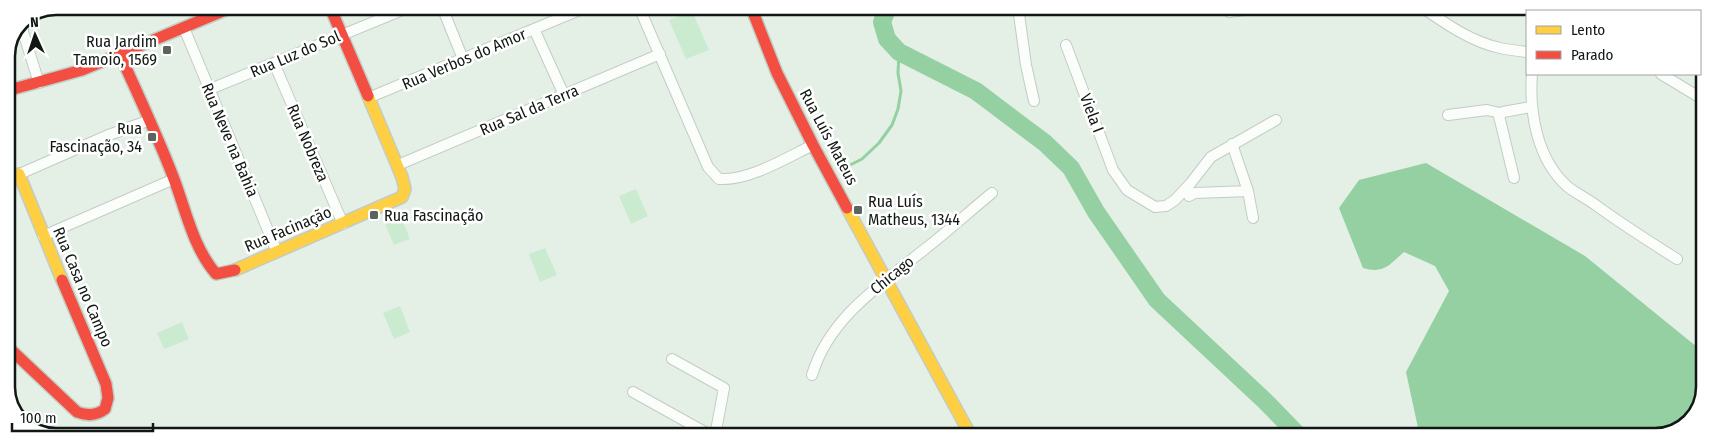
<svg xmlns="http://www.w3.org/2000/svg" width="1711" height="443" font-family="'Fira Sans Condensed',sans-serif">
	<rect width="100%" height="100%" fill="#e4f0e6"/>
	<path fill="#caebd0" d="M692,11L709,50L686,59L669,20Z
		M636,189L648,216L631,224L619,196Z
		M399,212L410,239L394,245L383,219Z
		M545,248L557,275L540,282L529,254Z
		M400,306L410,332L394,339L383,313Z
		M182,322L189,339L164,349L157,333Z"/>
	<path fill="#94d0a1" d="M1426,163L1585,256L1697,347L1703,349V399L1685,426L1655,437H1420L1406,372L1449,291L1435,266L1404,252C1389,265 1384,274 1363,268L1339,208L1359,180Z"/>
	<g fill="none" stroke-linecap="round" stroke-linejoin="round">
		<path stroke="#94d0a1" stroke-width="3" d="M844,168L862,159L879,143L892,125L898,109L901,91L898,73L899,52"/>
		<path stroke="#94d0a1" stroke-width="18" d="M888,7L882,22L887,39L899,52L976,91L1045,143L1071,168L1096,212L1157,300L1266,402L1299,436"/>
		<g stroke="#c2ccc4" stroke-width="12">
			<path id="street" d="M442,7L463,59
				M639,7L708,167L719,179C749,181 786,158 813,145
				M1018,7L1026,65L1034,101
				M1224,7L1229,12L1268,7
				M1423,8C1446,24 1472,42 1500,48C1509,50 1518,51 1527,52
				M28,18L23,26V32L39,83
				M184,28L277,252
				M534,29L564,95
				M1066,45L1113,170L1127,190L1155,207L1166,206L1175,200L1190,184L1211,157L1276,120
				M1700,54L1705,53
				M274,63L343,224
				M1532,74C1529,112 1537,160 1568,187C1577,194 1588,199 1597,206C1623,225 1650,242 1677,259
				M1661,74L1704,100
				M208,90L410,7
				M368,98L587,7
				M1448,115L1487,110L1500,113
				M1232,144L1248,191L1253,218
				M398,165L660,54
				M1514,178L1499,116L1503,112L1531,107
				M6,180L106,136L150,120
				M1189,196L1195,193L1248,191
				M43,236L174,179
				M672,359L724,388L715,436
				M812,375C829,318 880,285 925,249C948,231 970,211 992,193
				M633,392L712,436"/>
		</g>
		<g stroke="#c2ccc4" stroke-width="14">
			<path id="slow" d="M19,174L62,280
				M847,208L971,436
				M235,270L402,197L405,189L402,177L368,96"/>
		</g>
		<g stroke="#c2ccc4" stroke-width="14">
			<path id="jam" d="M330,7L368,96
				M751,7L777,73L813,145L847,208
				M120,55C139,96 158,137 174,179C186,211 193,247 216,274L235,270
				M6,91L82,70L235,6
				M7,346L77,412C87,416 96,416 105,409L108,398L106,384L62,280"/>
		</g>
		<use href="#street" stroke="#fbfdfb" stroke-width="10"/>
		<use href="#slow" stroke="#ffcf43" stroke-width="11"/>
		<use href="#jam" stroke="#f24e42" stroke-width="11"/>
	</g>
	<g fill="#5b645d" stroke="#fff" stroke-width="2">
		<rect x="162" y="45" width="10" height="10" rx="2.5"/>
		<rect x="147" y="132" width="10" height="10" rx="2.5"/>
		<rect x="853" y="205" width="10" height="10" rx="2.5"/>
		<rect x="369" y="210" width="10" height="10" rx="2.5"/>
	</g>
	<g text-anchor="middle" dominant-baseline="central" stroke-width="5" stroke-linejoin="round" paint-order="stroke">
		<g font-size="16" fill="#111813" stroke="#fff" text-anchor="end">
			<text x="157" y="41">Rua Jardim<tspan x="157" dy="18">Tamoio, 1569</tspan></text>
			<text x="142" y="128">Rua<tspan x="142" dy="18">Fascinação, 34</tspan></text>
			<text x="868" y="201" text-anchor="start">Rua Luís<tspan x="868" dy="18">Matheus, 1344</tspan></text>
			<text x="384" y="215" text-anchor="start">Rua Fascinação</text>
		</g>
		<g font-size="16" fill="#111813" stroke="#fff">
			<text transform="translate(295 54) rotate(-23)">Rua Luz do Sol</text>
			<text transform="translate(464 59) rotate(-23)">Rua Verbos do Amor</text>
			<text transform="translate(529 110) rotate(-23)">Rua Sal da Terra</text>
			<text transform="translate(1092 113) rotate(69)">Viela I</text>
			<text transform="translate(829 137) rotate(62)">Rua Luís Mateus</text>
			<text transform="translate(230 140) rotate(67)">Rua Neve na Bahia</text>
			<text transform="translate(308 143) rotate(67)">Rua Nobreza</text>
			<text transform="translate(288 229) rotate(-23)">Rua Facinação</text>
			<text transform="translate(892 275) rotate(-39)">Chicago</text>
			<text transform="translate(83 287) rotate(67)">Rua Casa no Campo</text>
		</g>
	</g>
	<path d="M0 0H1711V443H0ZM56 15H1655A41 41 0 0 1 1696 56V387A41 41 0 0 1 1655 428H56A41 41 0 0 1 15 387V56A41 41 0 0 1 56 15Z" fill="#fff" fill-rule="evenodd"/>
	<path fill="none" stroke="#111813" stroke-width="2.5" d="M56 15H1655A41 41 0 0 1 1696 56V387A41 41 0 0 1 1655 428H56A41 41 0 0 1 15 387V56A41 41 0 0 1 56 15Z"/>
	<rect x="1526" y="10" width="175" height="65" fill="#ffffff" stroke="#a0a3a1"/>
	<rect x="1536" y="26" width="25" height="8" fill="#ffcf43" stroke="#a0a3a1"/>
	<text x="1571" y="35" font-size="15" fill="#111813">Lento</text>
	<rect x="1536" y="51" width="25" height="8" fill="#f24e42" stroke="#a0a3a1"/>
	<text x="1571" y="60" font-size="15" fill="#111813">Parado</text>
	<g transform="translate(35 35) rotate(357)" stroke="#ffffff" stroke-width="4" paint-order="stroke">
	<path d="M0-4L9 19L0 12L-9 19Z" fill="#111813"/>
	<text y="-8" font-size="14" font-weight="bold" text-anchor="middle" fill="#111813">N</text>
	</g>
	<path d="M12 423v8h141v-8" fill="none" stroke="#111813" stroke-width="2.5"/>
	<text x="20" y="423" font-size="15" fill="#111813" stroke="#ffffff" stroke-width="4" paint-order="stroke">100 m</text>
</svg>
